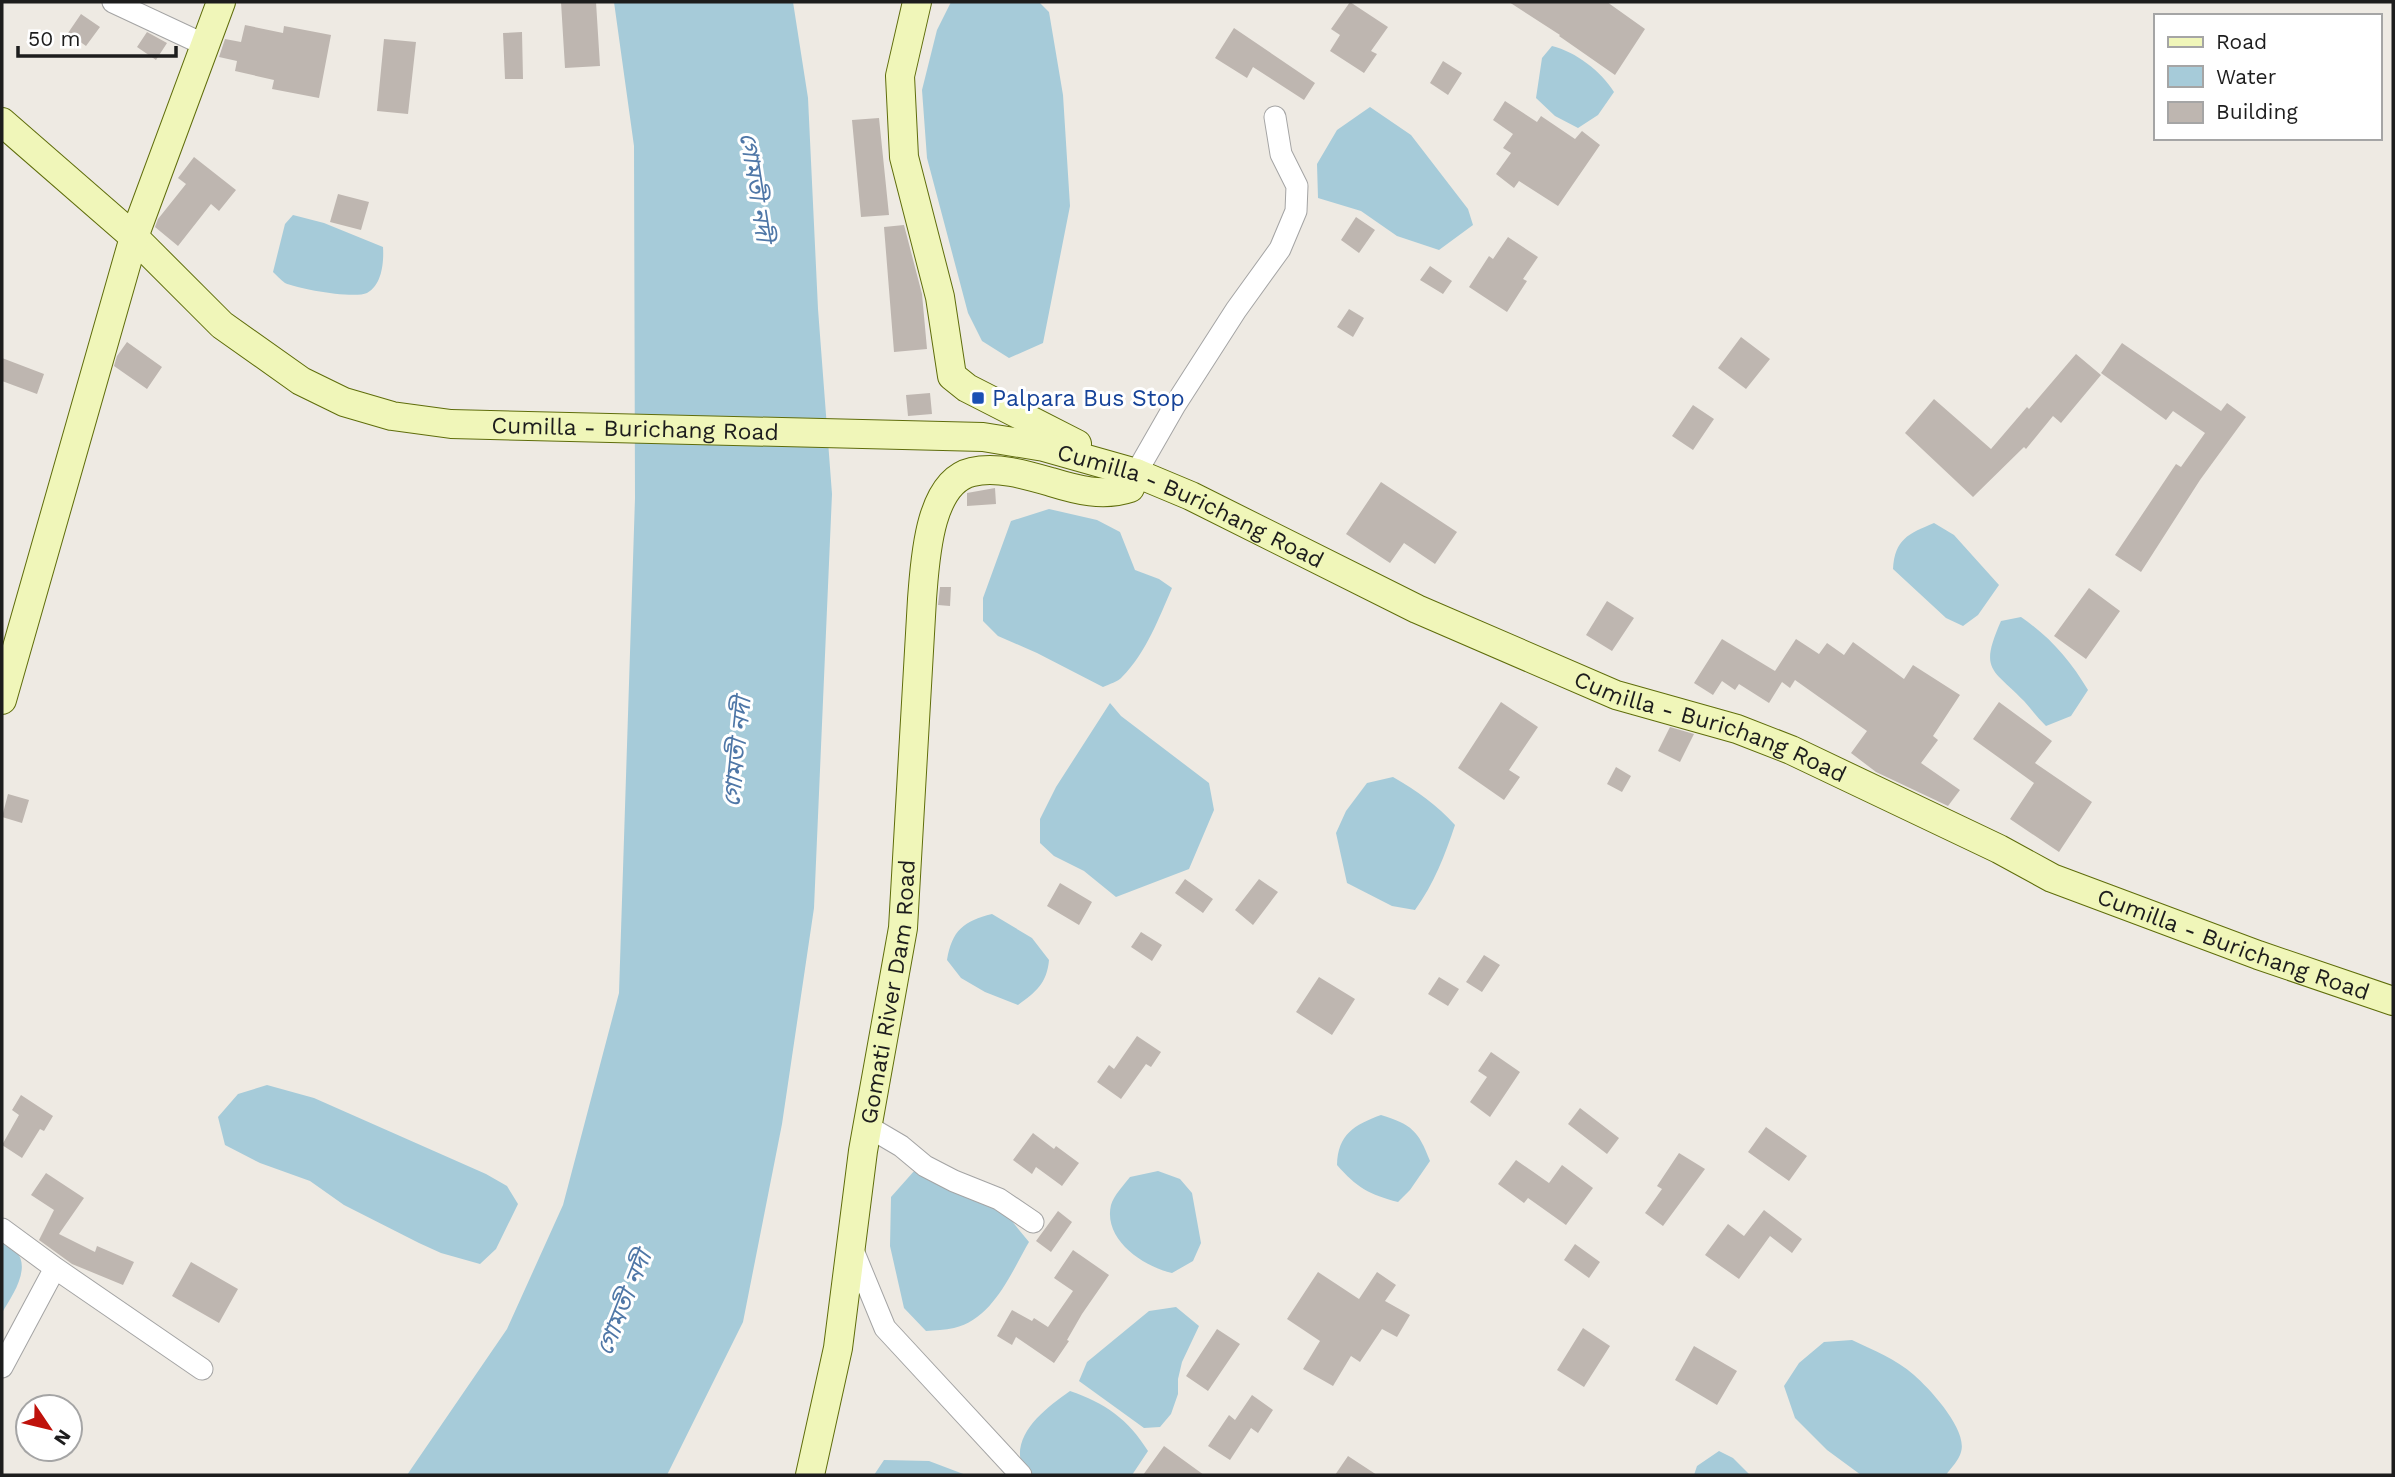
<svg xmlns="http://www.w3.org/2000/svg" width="2395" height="1477" font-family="'Work Sans','Noto Sans Bengali',sans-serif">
	<rect width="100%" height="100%" fill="#eeeae3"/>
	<path fill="#a6cbd9" d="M614,2H793L808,98L818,309L832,494L814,908L782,1124L743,1322L667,1475H407L507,1329L563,1205L619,993L635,498L634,146Z
		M951,2H1039L1049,12L1063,95L1070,206L1043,343L1009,358L982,341L968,313L927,158L922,90L937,30Z
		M1552,46C1576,52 1601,71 1614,92L1598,115L1578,128L1555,116L1536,98L1542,58Z
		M1370,107L1411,135L1468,209L1473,225L1439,250L1397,236L1361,211L1318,198L1317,164L1337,130Z
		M293,215L324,223L383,247C384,262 382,285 367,293C354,299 298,289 285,283C281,280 276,275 273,272L285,224Z
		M1049,509L1097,520L1120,532L1135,570L1159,579L1172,588C1159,618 1146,653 1122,677C1118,682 1109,684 1103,687L1037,653L998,636L983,621V598L1011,521Z
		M1934,523L1954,535L1999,585L1978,615L1963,626L1946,618L1893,569C1895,539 1908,534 1934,523Z
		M2021,617C2050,637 2070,660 2088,690L2071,716L2046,726C2038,718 2031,709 2024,701C1992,668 1979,671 2001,621Z
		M1110,703L1121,716L1209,783L1214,810L1189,869L1116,897L1084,871L1054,856L1040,843V819L1056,787Z
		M1393,777C1417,791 1437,805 1455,825C1445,855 1434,884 1415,910L1392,906L1347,883L1336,833L1346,811L1367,783Z
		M992,914L1032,938L1049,960C1047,983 1036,992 1018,1005L985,992L961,978L947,960C952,930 964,921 992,914Z
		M267,1085L314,1098L486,1174L507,1186L518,1204L496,1249L480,1264L441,1253L419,1243L344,1205L310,1181L260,1163L225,1145L218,1117L238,1094Z
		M1381,1115C1412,1125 1418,1130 1430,1161L1410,1190L1398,1202C1370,1195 1356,1187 1337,1165C1338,1134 1354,1125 1381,1115Z
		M915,1170L997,1203L1029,1242C1011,1273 993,1319 954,1328C945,1330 935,1330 926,1331L904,1308L890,1246L891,1197Z
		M1158,1171L1180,1179L1192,1193L1201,1243L1193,1261L1172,1273C1142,1266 1103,1239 1111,1205C1114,1195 1124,1185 1130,1177Z
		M2,1241C6,1244 12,1247 16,1251C32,1269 11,1297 2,1313Z
		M1176,1307L1199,1326L1182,1362L1178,1379V1394L1171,1414L1160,1427L1144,1428L1079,1381L1087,1362L1149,1311Z
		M1852,1340C1873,1350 1896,1359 1914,1375C1930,1389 1968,1430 1961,1452C1959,1460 1951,1468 1946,1475H1861L1827,1450L1795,1418L1784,1386L1799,1363L1824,1342Z
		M1070,1391C1105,1403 1128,1419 1148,1451L1132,1475H1026C1005,1439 1043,1410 1070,1391Z
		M1719,1451L1733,1458L1750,1475H1694L1697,1466Z
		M884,1460L929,1461L966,1475H874Z"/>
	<path fill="#beb6b0" d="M561,2H596L600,66L565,68Z
		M1350,2L1388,27L1371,51L1377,54L1364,73L1330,51L1340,35L1331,29Z
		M1509,2H1607L1645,29L1615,75L1559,36L1560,35Z
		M81,14L100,27L86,46L68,33Z
		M245,25L283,33L284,26L331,35L319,98L272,89L274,80L235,71L237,61L219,57L225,39L241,42Z
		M1234,28L1315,83L1304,100L1253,67L1247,78L1215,58Z
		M147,32L167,43L156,60L137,47Z
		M522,32L523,79H505L503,33Z
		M384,39L416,42L408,114L377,111Z
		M1443,61L1462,73L1448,95L1430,83Z
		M1505,101L1537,122L1541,116L1575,139L1582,131L1600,145L1558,206L1519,181L1514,188L1496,174L1511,153L1503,148L1513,134L1493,120Z
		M879,118L889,215L861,217L852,120Z
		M194,157L236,190L219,211L211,204L178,246L155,227L158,219L186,184L178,178Z
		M338,194L369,202L361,230L330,222Z
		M1356,217L1375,230L1359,253L1341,240Z
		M904,225L922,294L927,349L894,352L884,227Z
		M1508,237L1538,257L1523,279L1527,281L1507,312L1469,287L1489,256L1493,259Z
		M1430,266L1452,281L1443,294L1420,280Z
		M1349,309L1364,318L1353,337L1337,327Z
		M1741,337L1770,359L1746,389L1718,368Z
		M127,342L162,367L147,389L114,366L117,356Z
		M2122,343L2221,411L2227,403L2246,417L2200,480L2141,572L2115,555L2176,464L2181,467L2205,433L2173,411L2166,420L2101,373Z
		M2076,354L2101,375L2061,423L2053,416L2026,449L2024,447L1973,497L1905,433L1934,399L1991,449L2027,407L2029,409Z
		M2,358L44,374L37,394L2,381Z
		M930,393L932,414L908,416L906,395Z
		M1693,405L1714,419L1693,450L1672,436Z
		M1381,482L1457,532L1435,564L1404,543L1390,563L1346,534Z
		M995,488L996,504L967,506V493Z
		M940,587H951L950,606L938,605Z
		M2089,588L2120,611L2086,659L2054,636Z
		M1607,601L1634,618L1612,651L1586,635Z
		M1722,639L1775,671L1796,639L1819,654L1827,643L1844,655L1853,642L1904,679L1913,665L1960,695L1933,736L1938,740L1921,763L1960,790L1948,806L1876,772L1851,753L1867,731L1795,680L1790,688L1782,682L1769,703L1739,684L1735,690L1722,681L1713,695L1694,683Z
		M1501,702L1538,727L1509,770L1520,777L1504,800L1458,768Z
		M1999,702L2052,741L2035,763L2092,802L2059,852L2010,819L2034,783L1973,739Z
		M1670,727L1694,734L1680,762L1658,751Z
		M1616,767L1631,776L1622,792L1607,784Z
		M8,794L29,800L22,823L2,817Z
		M1185,879L1213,899L1203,913L1175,893Z
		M1259,879L1278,892L1253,925L1235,910Z
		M1060,883L1092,902L1079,925L1047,906Z
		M1141,932L1162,945L1152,961L1131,947Z
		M1484,955L1500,965L1482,992L1466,982Z
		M1319,977L1355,999L1332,1035L1296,1012Z
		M1439,977L1459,989L1448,1006L1428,994Z
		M1137,1036L1161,1052L1151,1067L1146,1064L1121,1099L1097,1082L1109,1065L1114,1069Z
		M1491,1052L1520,1072L1490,1117L1470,1102L1487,1077L1478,1071Z
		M21,1095L53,1116L44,1131L40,1129L22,1158L2,1145L19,1115L12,1110Z
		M1580,1108L1619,1138L1607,1154L1568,1124Z
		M1766,1127L1807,1156L1789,1181L1748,1152Z
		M1033,1133L1054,1149L1056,1146L1079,1163L1062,1186L1036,1167L1032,1174L1013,1160Z
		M1679,1153L1705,1169L1663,1226L1645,1213L1662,1189L1657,1186Z
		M1516,1160L1549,1183L1562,1165L1593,1188L1566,1225L1528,1198L1524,1203L1498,1184Z
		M46,1173L84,1198L59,1234L95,1252L97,1246L134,1262L123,1285L72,1264L39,1240L54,1210L31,1195Z
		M1764,1210L1802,1239L1792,1253L1770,1236L1739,1279L1705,1255L1728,1224L1744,1236Z
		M1058,1211L1072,1222L1051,1252L1036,1241Z
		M1575,1244L1600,1262L1589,1278L1564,1260Z
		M1073,1250L1109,1275L1082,1314L1067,1340L1069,1341L1054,1363L1016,1337L1012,1345L997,1336L1012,1310L1032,1321L1034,1318L1048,1327L1073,1291L1054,1278Z
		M191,1262L238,1289L219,1323L172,1296Z
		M1318,1272L1359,1299L1377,1272L1396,1285L1385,1301L1410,1315L1397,1337L1382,1329L1360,1362L1351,1356L1333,1386L1303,1369L1320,1341L1287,1319Z
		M1583,1328L1610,1346L1584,1387L1557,1370Z
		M1217,1329L1240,1344L1208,1391L1186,1376Z
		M1694,1346L1737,1371L1717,1405L1675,1380Z
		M1252,1395L1273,1410L1258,1433L1251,1428L1230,1460L1208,1446L1229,1415L1235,1420Z
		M1164,1446L1204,1475H1143Z
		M1348,1456L1377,1475H1335Z"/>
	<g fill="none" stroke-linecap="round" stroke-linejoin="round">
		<g stroke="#a4a4a4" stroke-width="23">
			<path id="street" d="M113,2L205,45
				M1136,473L1175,405L1236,310L1280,249L1296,211L1297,186L1281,154L1275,117
				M867,1126L901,1146L925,1166L954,1181L999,1199L1033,1222
				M2,1229L55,1268L2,1367
				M852,1248L885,1328L1021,1475
				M55,1268L202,1369"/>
		</g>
		<g stroke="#5f6d0b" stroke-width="30">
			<g id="secondary">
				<path d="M917,2L900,76L904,157L940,297L952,376L967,388L1077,444"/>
				<path id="s1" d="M2,122L134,237L222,325L301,381L344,402L392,416L451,424L983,437L1044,447L1136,473L1191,496L1417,609L1616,695L1737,729L1791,750L1999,849L2052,878L2258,955L2393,1001"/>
				<path d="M2,700L134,237L221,2"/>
				<path id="s2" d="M810,1475L838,1348L863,1151L903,928L922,599C925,563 928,482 972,472C997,466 1027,475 1051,482C1077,490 1103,497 1130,488L1136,473"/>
			</g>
		</g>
		<use href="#street" stroke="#fff" stroke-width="21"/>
		<use href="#secondary" stroke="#f0f6b9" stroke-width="28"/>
	</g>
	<rect fill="#1a4fb4" stroke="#fff" stroke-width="2.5" x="971" y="391" width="14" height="14" rx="3.5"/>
	<g text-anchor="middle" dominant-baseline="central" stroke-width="6" stroke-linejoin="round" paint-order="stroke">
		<g font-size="23" fill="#164399" stroke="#fff" text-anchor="start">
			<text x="992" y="398">Palpara Bus Stop</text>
		</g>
		<g font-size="23" fill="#1d1d1d" stroke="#fff">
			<text stroke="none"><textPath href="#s1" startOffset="738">Cumilla - Burichang Road</textPath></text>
			<text stroke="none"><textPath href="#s1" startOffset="1306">Cumilla - Burichang Road</textPath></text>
			<text stroke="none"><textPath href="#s1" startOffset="1872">Cumilla - Burichang Road</textPath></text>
			<text stroke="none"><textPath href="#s1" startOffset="2440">Cumilla - Burichang Road</textPath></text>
			<text stroke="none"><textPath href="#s2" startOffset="490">Gomati River Dam Road</textPath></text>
		</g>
		<g font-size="24" font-style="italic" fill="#4f77a7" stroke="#fff">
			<text transform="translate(756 187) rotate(81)">গোমতী নদী</text>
			<text transform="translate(737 752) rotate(-84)">গোমতী নদী</text>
			<text transform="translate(624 1303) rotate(-68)">গোমতী নদী</text>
		</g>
	</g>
	<rect width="2395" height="1477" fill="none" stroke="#1d1d1d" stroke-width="7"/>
	<rect x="2154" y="14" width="228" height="126" fill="#ffffff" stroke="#a5a5a5" stroke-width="2"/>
	<rect x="2168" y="37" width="35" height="10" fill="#f0f6b9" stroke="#a5a5a5" stroke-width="2"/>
	<text x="2216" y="49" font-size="21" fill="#1d1d1d">Road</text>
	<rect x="2168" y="66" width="35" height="21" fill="#a6cbd9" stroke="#a5a5a5" stroke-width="2"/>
	<text x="2216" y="84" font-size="21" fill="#1d1d1d">Water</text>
	<rect x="2168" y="102" width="35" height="21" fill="#beb6b0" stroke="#a5a5a5" stroke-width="2"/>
	<text x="2216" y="119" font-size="21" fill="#1d1d1d">Building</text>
	<g transform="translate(49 1428) rotate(125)"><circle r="33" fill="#ffffff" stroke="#a5a5a5" stroke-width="2"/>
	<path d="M0-5L12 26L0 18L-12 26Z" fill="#bf120b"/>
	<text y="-10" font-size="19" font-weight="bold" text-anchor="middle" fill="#1d1d1d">N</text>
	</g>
	<path d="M18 46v10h158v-10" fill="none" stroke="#1d1d1d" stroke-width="3.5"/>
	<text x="28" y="46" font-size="21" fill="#1d1d1d" stroke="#ffffff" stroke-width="5" paint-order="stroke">50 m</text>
</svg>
